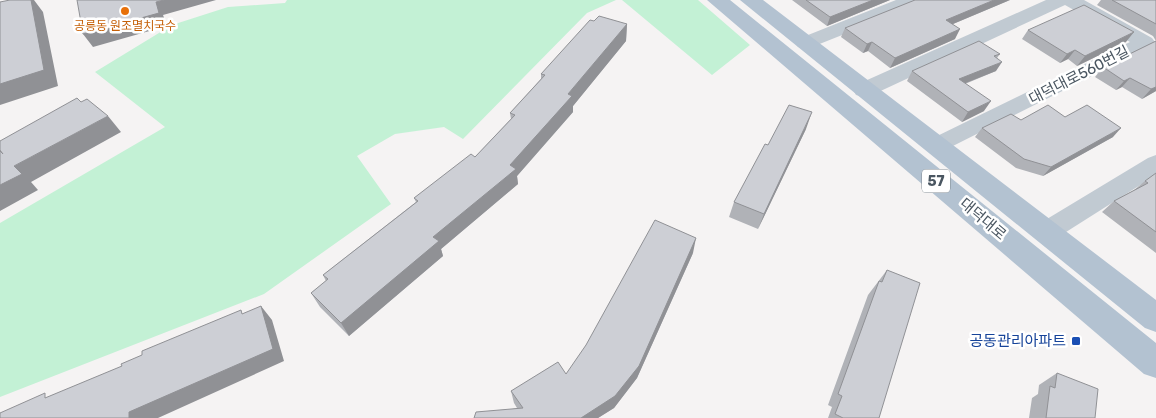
<svg xmlns="http://www.w3.org/2000/svg" width="1156" height="418" font-family="Rubik,'Noto Sans KR',sans-serif">
	<rect width="100%" height="100%" fill="#f5f3f3"/>
	<path fill="#c3f1d5" d="M287,0H616L587,13L463,139L444,127L395,134L357,156L391,204L264,294L0,397V223L165,127L95,72L172,25L228,7L285,3Z
		M622,0H698L750,45L712,75Z"/>
	<g fill="none" stroke-linecap="round" stroke-linejoin="round">
		<path fill="#c1cad2" fill-rule="evenodd" d="M896,0H922L920,4L812,47L805,49L798,47L795,43L798,39Z
			M1046,0H1084L1152,38L1155,42L1152,46L937,154L929,152L925,146L929,140L1130,42L1065,5L872,95L864,97L856,95L853,90L856,85Z
			M1156,155V175L1055,239L1046,242L1037,239L1033,232L1037,225L1148,158Z"/>
		<path fill="#b3c2d1" fill-rule="evenodd" d="M707,0H730L1156,343V378L1144,374Z
			M740,0H763L1156,300V332L1145,328Z"/>
	</g>
	<path fill="#b0b2b7" d="M792,0H890L827,26Z
		M1010,0L953,24L955,39L890,68L868,51L863,53L841,37L845,28Z
		M1101,0H1156V41L1153,36L1097,5Z
		M627,24L626,41L573,106V112L517,176L518,184L441,249L443,256L349,336L320,307L311,293L326,281L323,275L416,202L414,198L475,157L511,119L510,113L541,79V74Z
		M1028,30L1126,42L1077,66L1068,59L1060,63L1022,39Z
		M1156,41V91L1142,99L1122,87L1116,90L1095,77L1103,67Z
		M1000,54L997,58L996,71L965,84L984,111L962,122L907,81L912,71Z
		M1065,117L1113,137L1043,176L1016,168L975,137L982,128L1021,120Z
		M806,129L758,229L729,217L734,202L768,145Z
		M1156,173V253L1102,212L1114,201L1134,190L1145,181Z
		M693,253L637,378L614,408L598,418H474L517,408L514,403L511,391L566,374Z
		M887,270L879,418H828L832,407L828,405L868,295Z
		M1057,373L1095,418H1029L1032,398L1038,394L1039,385Z"/>
	<path fill="#909195" d="M31,0H34L43,12L58,86L0,105V84Z
		M164,0H216L163,15L167,26L93,47L83,34L156,2Z
		M873,0H890L827,26L830,17Z
		M994,0H1010L941,29L946,20Z
		M627,24L626,41L573,106V112L517,176L518,184L441,249L443,256L349,336L341,323L510,165L568,94Z
		M960,29L955,39L890,68L895,58Z
		M1134,32L1126,42L1077,66L1085,56Z
		M872,42L868,51L863,53L867,44Z
		M1075,50L1068,59L1060,63L1067,54Z
		M1002,62L996,71L953,88L959,79Z
		M1130,78L1122,87L1116,90L1124,81Z
		M1156,87V91L1142,99L1151,89Z
		M991,101L984,111L962,122L968,112Z
		M812,112L806,129L758,229L764,214Z
		M108,116L121,132L31,182L38,190L0,211V185L14,166Z
		M1121,128L1113,137L1043,176L1051,167Z
		M696,238L693,253L637,378L614,408L598,418H581Z
		M261,306L272,320L284,361L158,418H129V412Z"/>
	<path fill="#cdcfd5" stroke="#909195" d="M10,0H31L44,70L0,84V2Z
		M77,0H164L156,2L159,13L83,34Z
		M806,0H873L830,17Z
		M915,0H994L946,20L960,29L895,58L872,42L867,44L845,28Z
		M1112,0H1156V24Z
		M1084,5L1134,32L1085,56L1075,50L1067,54L1028,30Z
		M599,16L627,24L568,94L572,96L510,165L516,169L433,237L439,241L341,323L311,293L328,279L323,275L418,201L414,198L471,154L475,157L515,115L510,113L545,75L541,74L590,20L594,21Z
		M979,41L1000,54L994,56L1002,62L959,79L991,101L968,112L912,71Z
		M1156,41V87L1151,89L1130,78L1124,81L1103,67Z
		M77,98L81,102L87,99L108,116L14,166L22,174L0,185V151L3,154L0,150V141Z
		M789,105L812,112L764,214L734,202L765,144L768,145Z
		M1048,105L1065,117L1087,105L1121,128L1051,167L1024,159L982,128L1011,114L1021,120Z
		M1156,173V232L1114,201L1148,183L1145,181Z
		M655,220L696,238L639,366L615,396L581,418H474L476,412L523,408L511,391L558,362L566,374L586,345Z
		M887,270L920,283L879,418H843L835,414L842,396L838,394L879,281L882,282Z
		M261,306L273,349L129,412V418H0V413L45,393V398L122,366L121,364L142,355V351L241,310L242,314Z
		M1057,373L1098,389L1095,418H1046L1050,386L1055,388Z"/>
	<circle fill="#e8710a" stroke="#fff" stroke-width="2" cx="125" cy="11" r="5"/>
	<rect fill="#1a4fb4" stroke="#fff" stroke-width="2" x="1071" y="336" width="10" height="10" rx="2.5"/>
	<g text-anchor="middle" dominant-baseline="central" stroke-width="5" stroke-linejoin="round" paint-order="stroke">
		<g font-size="12" fill="#c56008" stroke="#fff">
			<text x="125" y="26">공릉동 원조멸치국수</text>
		</g>
		<rect fill="#fff" stroke="#808990" stroke-width="1" x="922" y="169.5" width="28" height="23" rx="4"/>
		<g font-size="14" font-weight="bold" fill="#4a5661">
			<text x="936" y="181">57</text>
		</g>
		<g font-size="15" fill="#4a5661" stroke="#fff">
			<text transform="translate(1079 75) rotate(-27)">대덕대로560번길</text>
			<text transform="translate(983 219) rotate(40)">대덕대로</text>
		</g>
		<g font-size="15" fill="#164399" stroke="#fff" text-anchor="end">
			<text x="1066" y="341">공동관리아파트</text>
		</g>
	</g>
</svg>
